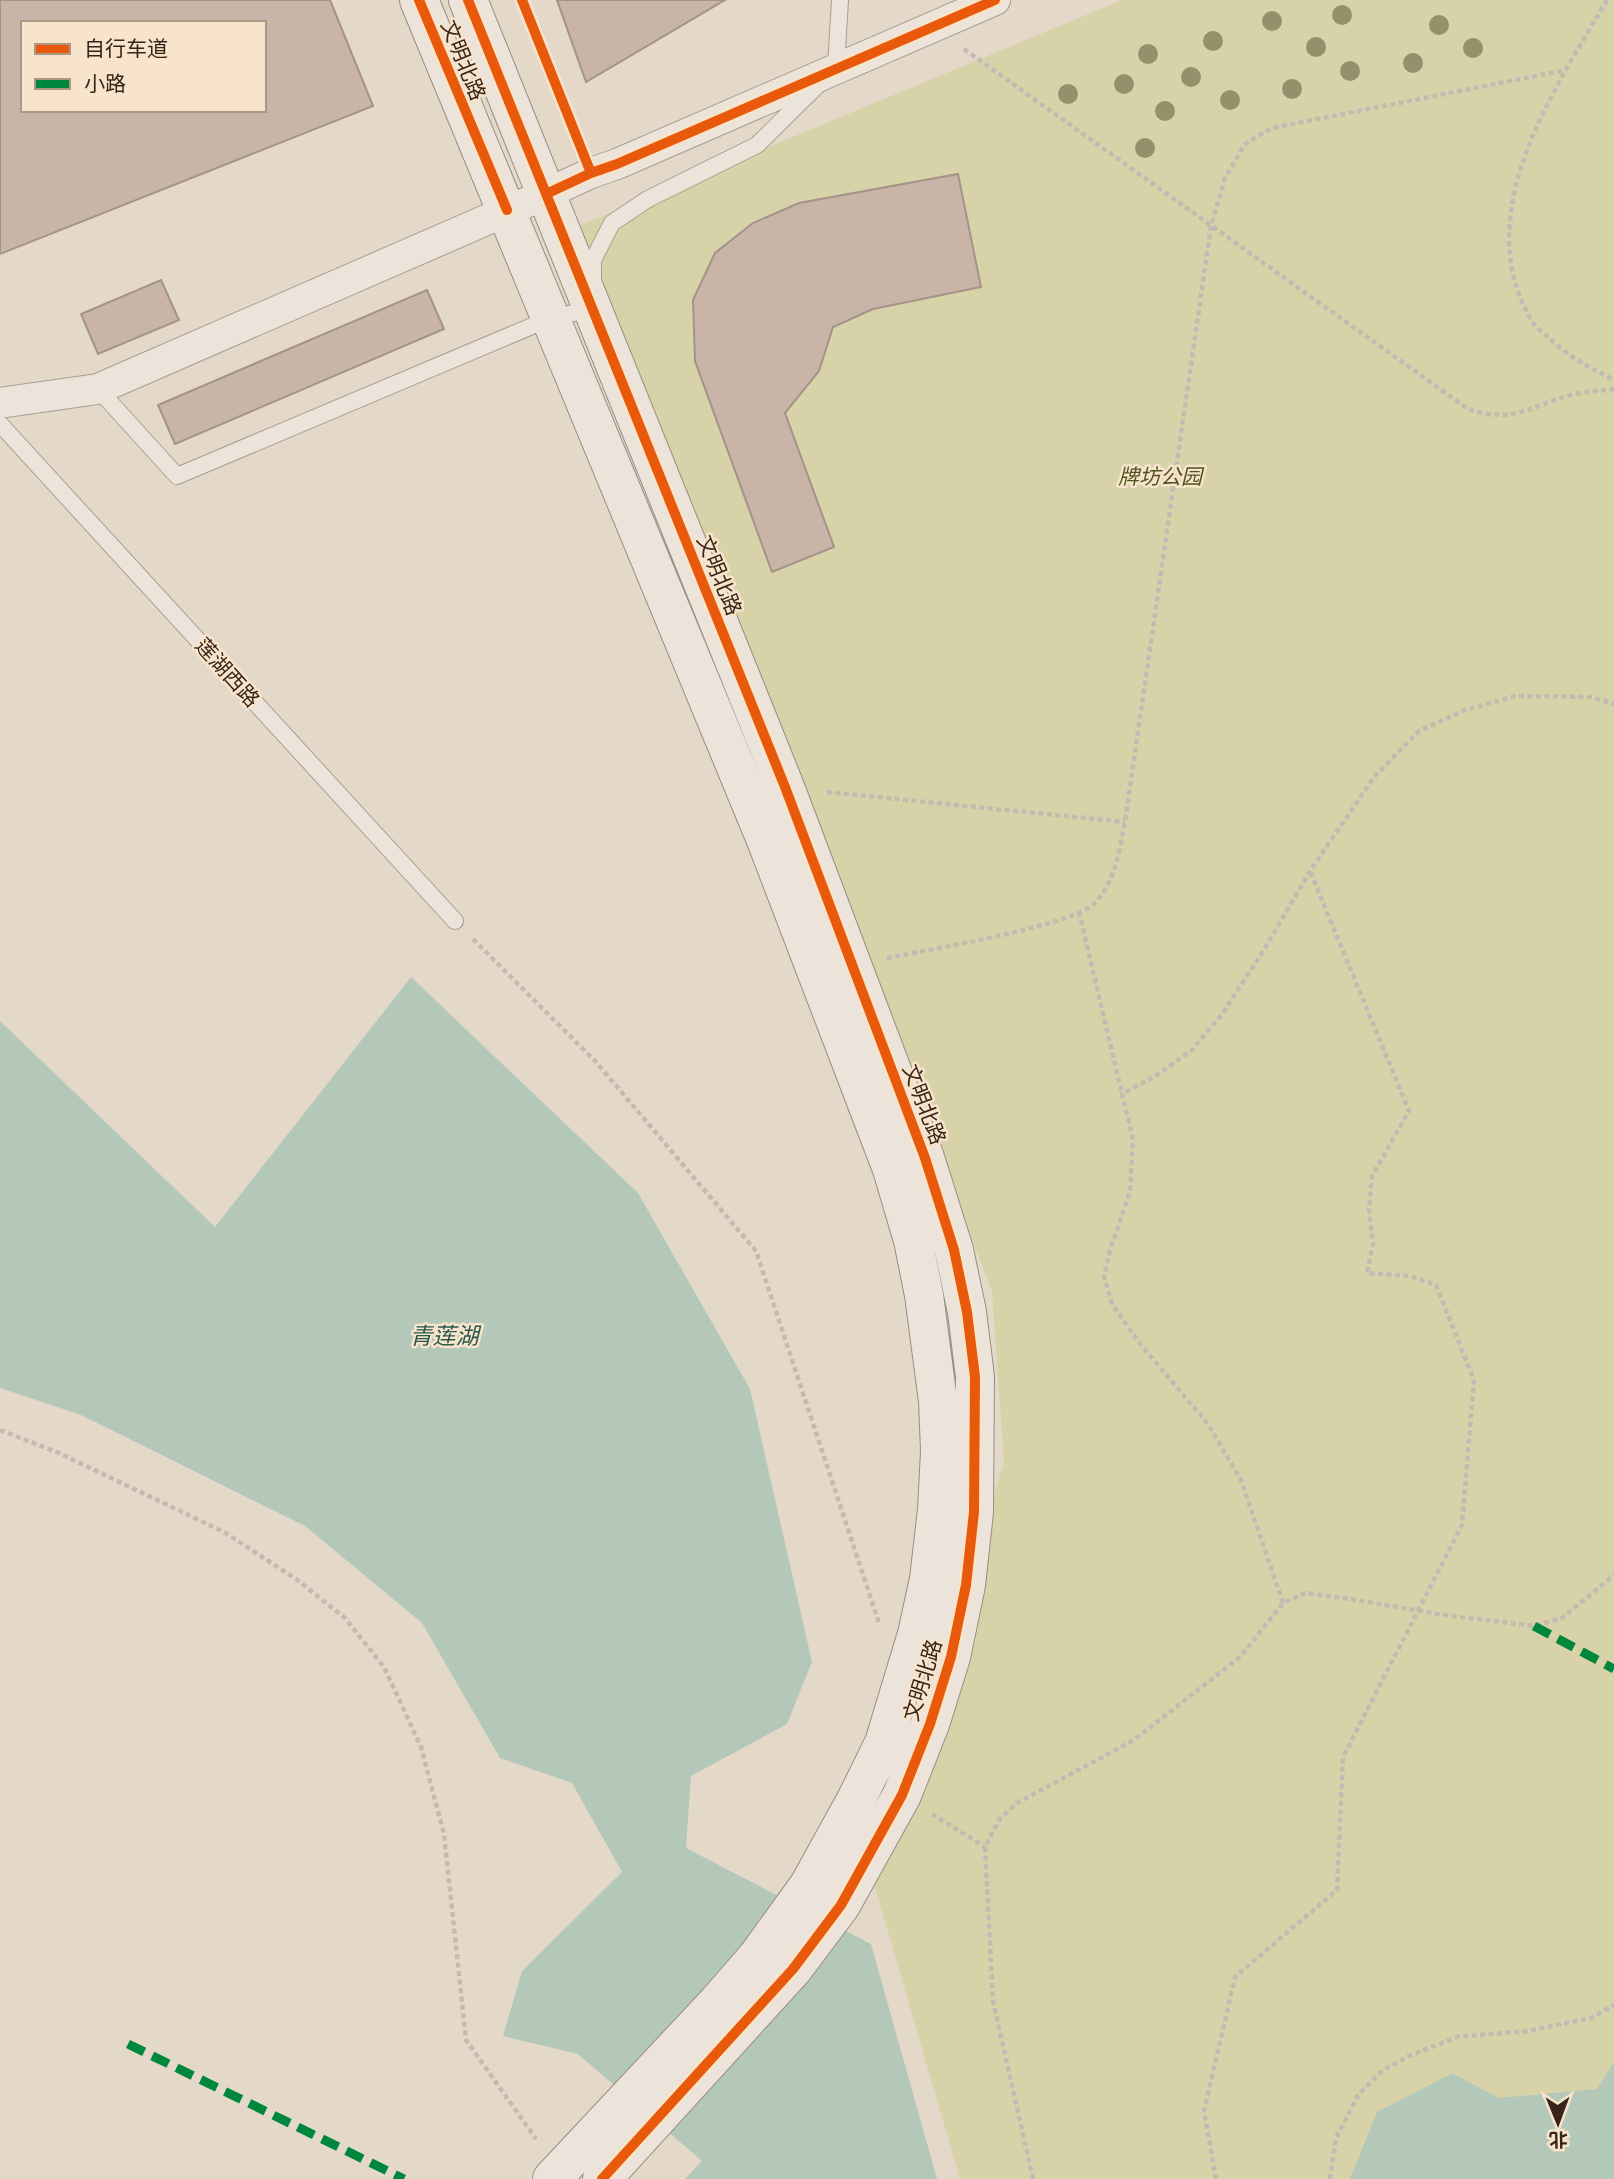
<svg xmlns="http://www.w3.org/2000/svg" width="1614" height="2179" font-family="'IBM Plex Serif','Noto Sans SC',serif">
	<rect width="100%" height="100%" fill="#e4d8c8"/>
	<path fill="#d8d2a9" d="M1122,0H1614V2179H960L873,1880L1004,1463L992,1291L576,227Z"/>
	<path fill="#b4c8b9" d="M411,977L638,1193L750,1389L812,1662L787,1724L691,1776L686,1848L871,1944L937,2179H685L702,2161L578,2054L503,2036L522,1971L622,1872L572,1783L500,1758L422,1623L305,1526L81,1415L0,1388V1021L215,1227Z
		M1614,2062V2179H1350L1377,2112L1453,2073L1498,2098L1597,2089Z"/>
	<path fill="#c8b5a8" stroke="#a49388" stroke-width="2" fill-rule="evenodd" d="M0,0H330L373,106L0,254ZM23,23H264V110H23Z
		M557,0H725L586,82Z
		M958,174L981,287L873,309L833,327L819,371L785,413L834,547L772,572L695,361L693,300L715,253L753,223L799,203Z
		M161,280L179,320L98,354L81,314Z
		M427,290L444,329L175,444L158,405Z"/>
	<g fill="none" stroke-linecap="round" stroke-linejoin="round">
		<g stroke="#a99d92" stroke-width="18">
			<path id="lane" d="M593,281V260L612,223L648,199L757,145L836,67L840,0
				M98,389L177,476L551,318L592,309V306
				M0,424L455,921"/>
		</g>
		<g stroke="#a99d92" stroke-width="32">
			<path id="street" d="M0,403L98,389L546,194L591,173L617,164L995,0"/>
		</g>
		<g stroke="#988c82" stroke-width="40">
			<path id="secondary" d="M419,0L766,840L892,1169L913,1240L924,1295L938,1401L940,1451L937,1510L929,1579L917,1634L884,1743L856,1800L809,1885L757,1957L717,2003L552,2179
				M468,0L785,787L925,1158L954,1250L967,1312L975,1377L974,1512L966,1585L951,1657L930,1724L902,1795L841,1905L793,1969L602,2179"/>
		</g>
		<path stroke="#c4bab1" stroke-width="4.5" stroke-dasharray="5 3.5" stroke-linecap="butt" d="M1607,0C1553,92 1468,215 1532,321C1535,327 1542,332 1547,336C1570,358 1587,366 1614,380
			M964,49L1468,409C1517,425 1531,404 1575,394C1587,391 1601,391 1614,389
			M827,792L1125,822
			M1079,912L1122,1094
			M473,939L596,1062L756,1251L879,1623
			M887,958C926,950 1074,926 1096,902C1116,879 1119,851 1125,822L1211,226L1225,178L1245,144L1272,128L1566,70
			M0,1430L59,1453L224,1532L296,1579L345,1618L384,1667L421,1747L444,1834L466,2040L536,2139
			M1283,1603L1241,1480L1208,1424L1141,1345L1112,1304L1104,1277L1110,1250L1130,1192L1133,1140L1122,1094L1154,1077L1192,1050L1223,1013L1265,948L1310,871L1374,777L1419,731L1465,710L1516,696L1591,697L1614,704
			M932,1814L985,1847
			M1033,2179L993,2001L985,1847L999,1820L1017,1803L1134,1740L1240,1657L1283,1603L1305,1593L1357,1600L1437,1614L1534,1626L1562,1618L1614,1575
			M1216,2179L1204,2111L1235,1977L1337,1890L1343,1757L1462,1525L1474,1380L1436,1285L1411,1276L1367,1273L1373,1244L1369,1210L1372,1176L1409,1111L1310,871
			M1330,2179L1336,2138L1358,2095L1383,2070L1409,2056L1457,2037L1527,2031L1591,2018L1614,2005"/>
		<use href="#lane" stroke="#ece4da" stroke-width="16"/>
		<use href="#street" stroke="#ece4da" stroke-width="30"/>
		<use href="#secondary" stroke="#ece4da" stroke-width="38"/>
		<path stroke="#00873e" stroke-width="9" stroke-dasharray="18 9" stroke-linecap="butt" d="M1534,1626L1614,1669
			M128,2044L404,2179"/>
		<g stroke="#f8e4cb" stroke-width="15">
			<path id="cycleway" d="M419,0L507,210
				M468,0L785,787L925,1158L954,1250L967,1312L975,1377L974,1512L966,1585L951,1657L930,1724L902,1795L841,1905L793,1969L602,2179
				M522,0L591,173
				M546,194L591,173L617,164L995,0"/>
		</g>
		<use href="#cycleway" stroke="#e8590c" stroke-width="10"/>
	</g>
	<g fill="#93906b">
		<circle cx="1342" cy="15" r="10"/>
		<circle cx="1272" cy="21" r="10"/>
		<circle cx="1439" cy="25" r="10"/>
		<circle cx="1213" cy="41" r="10"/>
		<circle cx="1316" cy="47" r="10"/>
		<circle cx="1473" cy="48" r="10"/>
		<circle cx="1148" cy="54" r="10"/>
		<circle cx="1413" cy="63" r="10"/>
		<circle cx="1350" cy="71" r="10"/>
		<circle cx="1191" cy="77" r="10"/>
		<circle cx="1124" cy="84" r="10"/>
		<circle cx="1292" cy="89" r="10"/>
		<circle cx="1068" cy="94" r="10"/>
		<circle cx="1230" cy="100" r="10"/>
		<circle cx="1165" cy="111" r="10"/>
		<circle cx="1145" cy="148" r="10"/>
	</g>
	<g text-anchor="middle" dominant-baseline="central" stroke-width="5" stroke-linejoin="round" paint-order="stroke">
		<g font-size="21" fill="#37241a" stroke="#f8e4cb">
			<text transform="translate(464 60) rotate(68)">文明北路</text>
			<text transform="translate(720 575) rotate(68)">文明北路</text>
			<text transform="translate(228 672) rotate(48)">莲湖西路</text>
			<text transform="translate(925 1104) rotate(69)">文明北路</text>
			<text transform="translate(922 1680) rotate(-73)">文明北路</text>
		</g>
		<g font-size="21" font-style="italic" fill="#50551f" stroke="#f8e4cb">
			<text x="1160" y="476">牌坊公园</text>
		</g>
		<g font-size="23" font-style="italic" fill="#28584e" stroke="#f8e4cb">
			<text x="444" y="1335">青莲湖</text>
		</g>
	</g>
	<rect x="21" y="21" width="245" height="91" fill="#f8e4cb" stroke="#ab9784" stroke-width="2"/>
	<rect x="35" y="44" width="35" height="10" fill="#e8590c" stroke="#ab9784" stroke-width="2"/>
	<text x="84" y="56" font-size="21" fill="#37241a">自行车道</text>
	<rect x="35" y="79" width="35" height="10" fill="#00873e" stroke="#ab9784" stroke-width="2"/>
	<text x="84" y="91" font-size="21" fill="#37241a">小路</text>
	<g transform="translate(1558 2123) rotate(179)" stroke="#f8e4cb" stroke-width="5" paint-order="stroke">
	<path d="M0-5L12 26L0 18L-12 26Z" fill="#37241a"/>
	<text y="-10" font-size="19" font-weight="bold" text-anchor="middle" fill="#37241a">北</text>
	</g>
</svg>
